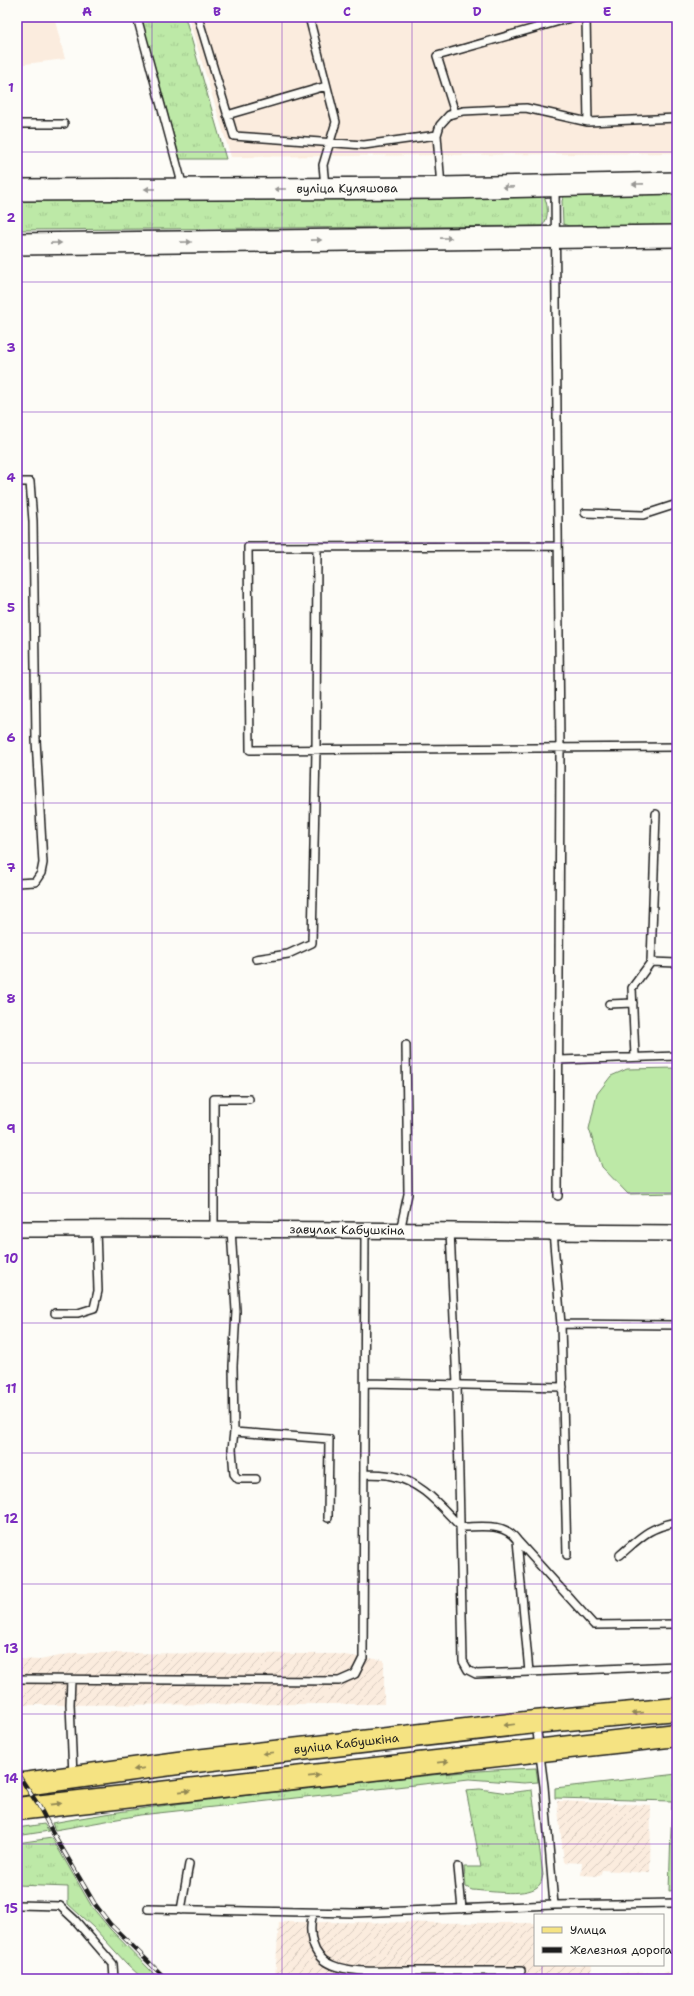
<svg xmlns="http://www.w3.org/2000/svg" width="694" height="1996" font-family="'Shantell Sans',sans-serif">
	<defs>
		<pattern id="industrial-furrows" width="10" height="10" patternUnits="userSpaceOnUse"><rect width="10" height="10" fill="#fbecde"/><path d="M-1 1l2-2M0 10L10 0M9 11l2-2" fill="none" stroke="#d7cabe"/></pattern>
		<pattern id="grass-tufts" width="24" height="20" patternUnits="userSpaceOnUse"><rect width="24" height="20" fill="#bde9a7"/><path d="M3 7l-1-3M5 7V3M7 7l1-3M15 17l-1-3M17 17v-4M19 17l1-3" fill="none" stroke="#a2c78f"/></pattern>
	</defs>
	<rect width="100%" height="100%" fill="#fdfcf7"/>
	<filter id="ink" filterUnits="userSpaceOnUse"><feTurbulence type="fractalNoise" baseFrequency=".025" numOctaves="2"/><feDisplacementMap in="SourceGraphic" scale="8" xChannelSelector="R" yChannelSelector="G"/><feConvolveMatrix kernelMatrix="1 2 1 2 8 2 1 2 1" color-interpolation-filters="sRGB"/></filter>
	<g filter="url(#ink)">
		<path fill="#fbecde" d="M17,17H54L65,59L17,65Z
			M188,17H677V153L231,157Z"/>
		<path fill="url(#industrial-furrows)" d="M74,1653L336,1654L384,1660V1704L17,1705V1659L40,1660Z
			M557,1801L651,1805L650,1873L602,1870L600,1876L581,1875L582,1863L564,1862Z
			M279,1922L535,1923V1965H592L591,1973L677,1972V1979H275Z"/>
		<path fill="url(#grass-tufts)" stroke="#6c8262" d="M141,17H185L226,159H180Z
			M677,191V225L569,226L563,224L562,201L564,195Z
			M543,194C548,203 550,218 542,226L17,230V198Z
			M536,1768L538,1782L524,1783L469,1779L140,1815L55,1830L52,1823C145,1806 240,1796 334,1786C401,1778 468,1770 536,1768Z
			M677,1774V1890L669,1891L672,1801L555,1798V1788Z
			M480,1789L508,1793L532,1790L543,1875C542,1877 542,1882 540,1884C531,1898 488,1891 472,1890L466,1887L464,1867H481L466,1790Z
			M44,1824L49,1831L17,1836V1828Z
			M52,1838L92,1907L110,1929L157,1977L155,1979H143L126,1963L94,1928L68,1904V1887L17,1885V1843Z"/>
		<path fill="#bde9a7" stroke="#6c8262" d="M677,1068V1193L628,1194L602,1167L589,1129L597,1094L611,1076L627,1069Z"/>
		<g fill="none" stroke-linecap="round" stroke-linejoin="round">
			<g stroke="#1c1c1c" stroke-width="10">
				<path id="lane" d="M137,17L183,187
					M198,17L234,136L364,145L437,135
					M309,17L336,122L323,165L325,186
					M586,17L588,122L677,118
					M455,113L437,56L574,17
					M227,115L326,86
					M17,124H64
					M441,187L437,135L440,125L449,115L463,111L526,108L588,122
					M555,188L560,749L558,1196
					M17,482H30L33,521L36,740L43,863L41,873L35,882L17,883
					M585,513L643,515L677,504
					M558,546L248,547L250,750L677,747
					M256,959L288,954L312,943L316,750L317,547
					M651,962L677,963
					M609,1004L633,1003
					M635,1056L632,988L651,962L656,814
					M559,1060L677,1056
					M214,1228V1099H249
					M231,1229L236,1311L233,1366L234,1432L232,1449L234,1474L238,1479H256
					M400,1231L408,1194L406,1045
					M450,1231L457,1384L463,1661L468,1670L476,1674L529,1672
					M553,1232L561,1324L567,1555
					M55,1313H78L94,1308L98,1291L96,1229
					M561,1324L677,1325
					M366,1383L563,1387
					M234,1432L329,1439L328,1518
					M364,1474C373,1474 383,1474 392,1476C422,1482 440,1506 461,1527C481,1527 504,1522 517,1540L529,1672L677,1666
					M517,1540L594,1625L677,1624
					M620,1555C642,1536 648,1528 677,1522
					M17,1679L339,1681L355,1674L363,1658L365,1231
					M71,1680L70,1704L73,1775
					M536,1724L544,1786L554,1905
					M458,1867L462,1909
					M17,1905L60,1906L75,1920L113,1964L114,1979
					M148,1909L355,1913L554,1905L677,1903
					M181,1910L189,1864
					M313,1913C308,1932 311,1957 332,1965C351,1973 381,1971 402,1971C442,1971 482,1971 521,1971"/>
			</g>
			<g stroke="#1c1c1c" stroke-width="18">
				<g id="street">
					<path id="s1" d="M17,1229C237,1227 457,1232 677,1233"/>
				</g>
			</g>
			<g stroke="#1c1c1c" stroke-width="24">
				<g id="secondary">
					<path id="s2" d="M17,190L441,188L677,183"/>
					<path d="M17,244L677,236"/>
				</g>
			</g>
			<g stroke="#1c1c1c" stroke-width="25">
				<g id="primary">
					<path id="s3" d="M17,1785L178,1763L535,1722L677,1709"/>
					<path d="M17,1809L677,1735"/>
				</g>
			</g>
			<use href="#lane" stroke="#fdfcf7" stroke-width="7"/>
			<use href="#street" stroke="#fdfcf7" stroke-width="15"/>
			<use href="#secondary" stroke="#fdfcf7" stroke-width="21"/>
			<use href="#primary" stroke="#f5e382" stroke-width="22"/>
			<g stroke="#1c1c1c" stroke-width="4.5">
				<path id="rail" d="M17,1773L39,1806L53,1833L94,1903L110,1924L166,1979"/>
			</g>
			<use href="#rail" stroke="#fdfcf7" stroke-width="3" stroke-dasharray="9" stroke-linecap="butt"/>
		</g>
		<defs><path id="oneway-solid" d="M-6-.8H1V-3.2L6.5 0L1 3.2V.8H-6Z"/></defs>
		<g fill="#989794">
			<use href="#oneway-solid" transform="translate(638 184) rotate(179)"/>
			<use href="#oneway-solid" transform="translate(508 187) rotate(179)"/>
			<use href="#oneway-solid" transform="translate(150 189) rotate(180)"/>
			<use href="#oneway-solid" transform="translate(280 189) rotate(180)"/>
			<use href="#oneway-solid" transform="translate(446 238) rotate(-1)"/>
			<use href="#oneway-solid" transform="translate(316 240) rotate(-1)"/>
			<use href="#oneway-solid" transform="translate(186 242) rotate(-1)"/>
			<use href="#oneway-solid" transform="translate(56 243) rotate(-1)"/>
		</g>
		<g fill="#938954">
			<use href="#oneway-solid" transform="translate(638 1713) rotate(175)"/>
			<use href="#oneway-solid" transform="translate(509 1725) rotate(173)"/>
			<use href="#oneway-solid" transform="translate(268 1753) rotate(173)"/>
			<use href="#oneway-solid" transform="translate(443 1762) rotate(-6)"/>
			<use href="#oneway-solid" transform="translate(139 1769) rotate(172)"/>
			<use href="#oneway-solid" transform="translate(314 1776) rotate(-6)"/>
			<use href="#oneway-solid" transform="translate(185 1791) rotate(-6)"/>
			<use href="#oneway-solid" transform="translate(56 1804) rotate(-6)"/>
		</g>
	</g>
	<path fill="none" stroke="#7b2cbf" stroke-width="1" stroke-opacity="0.55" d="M152,17V1979M282,17V1979M412,17V1979M542,17V1915M17,152H677M17,282H677M17,412H677M17,543H677M17,673H677M17,803H677M17,933H677M17,1063H677M17,1193H677M17,1323H677M17,1453H677M17,1584H677M17,1714H677M17,1844H677M542,1965V1979"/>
	<g text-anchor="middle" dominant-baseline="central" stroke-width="3.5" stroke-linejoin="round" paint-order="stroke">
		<g font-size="12" fill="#1c1c1c" stroke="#fdfcf7">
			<text stroke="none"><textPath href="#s2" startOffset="330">вуліца Куляшова</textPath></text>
			<text stroke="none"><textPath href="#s1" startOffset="330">завулак Кабушкіна</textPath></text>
			<text stroke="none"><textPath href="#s3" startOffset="332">вуліца Кабушкіна</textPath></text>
		</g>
	</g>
	<rect width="694" height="1996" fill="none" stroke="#fdfcf7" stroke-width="44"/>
	<rect x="534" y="1914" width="130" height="52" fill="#fdfcf7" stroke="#a3a29f"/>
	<rect x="542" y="1927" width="20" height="6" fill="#f5e382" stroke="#a3a29f"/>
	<text x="570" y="1934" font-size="12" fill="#1c1c1c">Улица</text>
	<rect x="542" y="1947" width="20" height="6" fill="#1c1c1c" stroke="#a3a29f"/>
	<text x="570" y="1954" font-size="12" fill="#1c1c1c">Железная дорога</text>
	<rect x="22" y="22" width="650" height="1952" fill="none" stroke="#7b2cbf" stroke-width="1.5"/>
	<g font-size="13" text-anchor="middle" font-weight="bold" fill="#7b2cbf">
		<text x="87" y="16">A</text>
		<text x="217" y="16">B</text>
		<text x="347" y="16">C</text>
		<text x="477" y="16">D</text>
		<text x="607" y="16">E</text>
		<text x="11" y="92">1</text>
		<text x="11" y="222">2</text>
		<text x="11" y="352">3</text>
		<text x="11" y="482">4</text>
		<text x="11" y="612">5</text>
		<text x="11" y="742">6</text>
		<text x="11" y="872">7</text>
		<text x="11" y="1003">8</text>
		<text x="11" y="1133">9</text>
		<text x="11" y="1263">10</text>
		<text x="11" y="1393">11</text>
		<text x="11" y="1523">12</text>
		<text x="11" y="1653">13</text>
		<text x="11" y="1783">14</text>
		<text x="11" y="1913">15</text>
	</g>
</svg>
